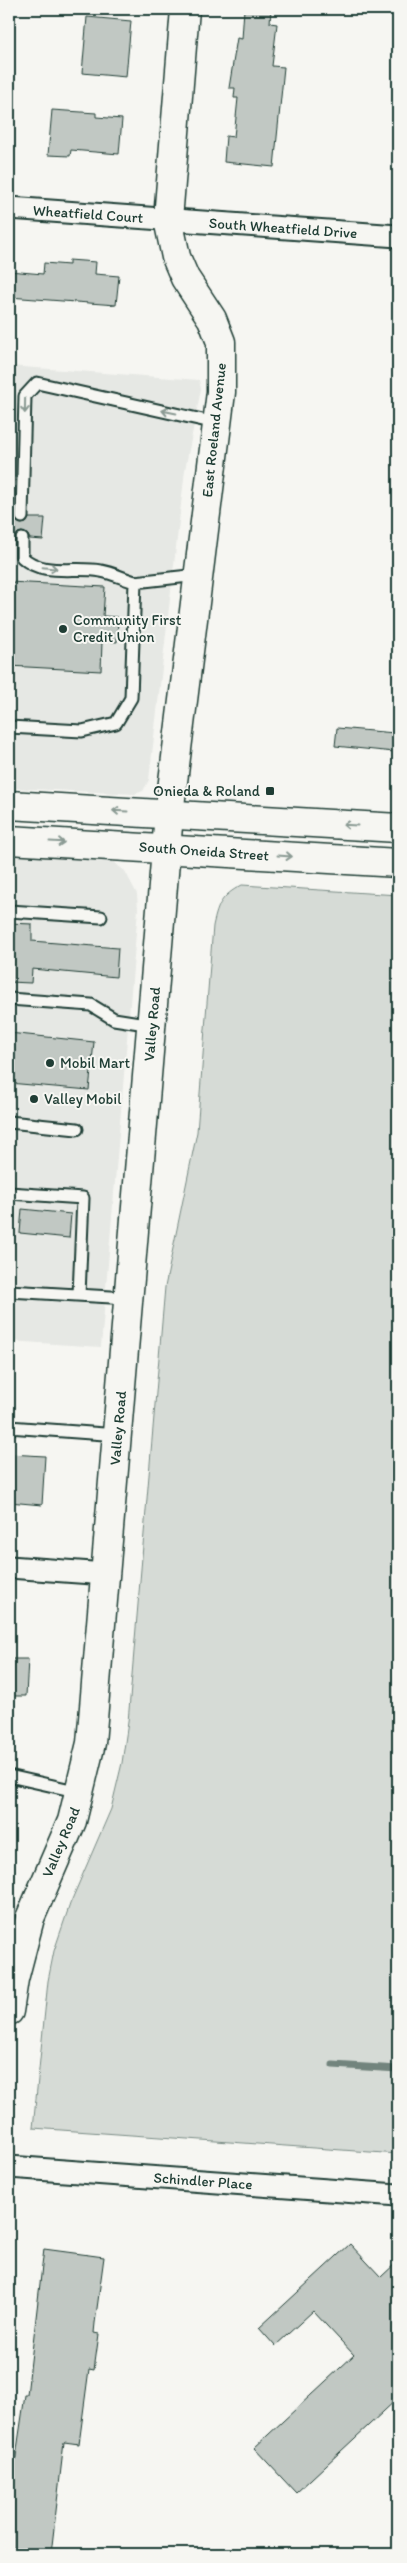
<svg xmlns="http://www.w3.org/2000/svg" width="407" height="2563" font-family="Itim,sans-serif">
	<rect width="100%" height="100%" fill="#f6f6f2"/>
	<filter id="ink" filterUnits="userSpaceOnUse"><feTurbulence type="fractalNoise" baseFrequency=".02" numOctaves="2"/><feDisplacementMap in="SourceGraphic" scale="10" xChannelSelector="R" yChannelSelector="G"/><feConvolveMatrix kernelMatrix="1 2 1 2 8 2 1 2 1" color-interpolation-filters="sRGB"/></filter>
	<g filter="url(#ink)">
		<path fill="#e6e8e4" d="M9,366L199,380L201,389L185,470L149,780L143,791L135,794L9,788Z
			M9,854L100,859L113,862L125,871L137,894L138,909L101,1347L9,1341Z"/>
		<path fill="#d6dbd6" stroke="#7a8c85" d="M242,885L398,895V2154L33,2128L48,1981L54,1951L70,1904L111,1809L122,1763L128,1722L165,1287L197,1132L213,926C218,904 221,896 242,885Z"/>
		<g fill="none" stroke-linecap="round" stroke-linejoin="round">
			<path stroke="#72847d" stroke-width="7" d="M333,2065L398,2069"/>
		</g>
		<path fill="#c1c8c3" stroke="#1f3d34" d="M244,9H271L270,23L277,24L272,66L284,67L274,167L224,162L226,136L234,137L238,98H234L235,88H229L237,38L242,39Z
			M87,17L131,21L126,77L82,73Z
			M52,110L96,113V117L122,119L119,154L71,150L70,156L48,155Z
			M69,260L96,262L95,274L119,276L116,305L9,297V271L43,274L44,263L69,265Z
			M9,516L14,517L16,521L21,524L26,523L29,518H45L43,540L30,539L28,535L22,532L18,533L15,539L9,538Z
			M9,582L105,587L103,616L118,617L117,642L102,641L101,671L9,666Z
			M337,728L395,733L394,752L335,746Z
			M9,923L32,924V941L118,948L116,977L32,969L31,983L9,982Z
			M9,1033L94,1042L89,1090L9,1083Z
			M22,1209L71,1214L69,1238L20,1233Z
			M9,1454L45,1456L42,1505L9,1502Z
			M9,1659H28L26,1696H9Z
			M350,2244L381,2277L398,2261V2398L296,2493L254,2448L354,2355L313,2311L275,2346L259,2328Z
			M44,2249L104,2257L95,2323L94,2333L99,2334L94,2370L89,2369L79,2444L64,2442L51,2554H9V2519L14,2470L25,2395H27Z"/>
		<g fill="none" stroke-linecap="round" stroke-linejoin="round">
			<g stroke="#1f3d34" stroke-width="15">
				<path id="service" d="M22,517L25,396L37,383L216,423
					M22,539V557C43,577 75,566 101,571C113,573 124,579 135,582
					M9,727L82,731L116,723L131,698L135,582L198,575
					M9,911L101,917
					M9,999L91,1005L114,1019L152,1025
					M9,1122L77,1129
					M9,1193L83,1198L79,1295
					M9,1291L128,1298
					M9,1427L118,1435
					M9,1776L80,1792"/>
			</g>
			<g stroke="#1f3d34" stroke-width="25">
				<path id="minor" d="M9,208L398,236
					M9,1567L106,1574
					M9,2167L398,2195"/>
			</g>
			<g stroke="#1f3d34" stroke-width="31">
				<path id="tertiary" d="M9,2011L14,1979L30,1918L72,1821L91,1743L169,814L221,392V342L212,319L185,278L176,257L168,219L185,9"/>
			</g>
			<g stroke="#1f3d34" stroke-width="31">
				<path id="primary" d="M9,805L398,828
					M9,840L398,863"/>
			</g>
			<use href="#service" stroke="#f6f6f2" stroke-width="11"/>
			<use href="#minor" stroke="#f6f6f2" stroke-width="21"/>
			<use href="#tertiary" stroke="#f6f6f2" stroke-width="28"/>
			<use href="#primary" stroke="#f6f6f2" stroke-width="28"/>
		</g>
		<defs><path id="oneway-shaft" d="M-6 0H5M1.5-3L5.5 0L1.5 3" fill="none" stroke-width="1.6" stroke-linecap="round" stroke-linejoin="round" transform="scale(1.25)"/></defs>
		<g stroke="#8a9a93">
			<use href="#oneway-shaft" transform="translate(25 406) rotate(91)"/>
			<use href="#oneway-shaft" transform="translate(169 412) rotate(-168)"/>
			<use href="#oneway-shaft" transform="translate(50 568) rotate(6)"/>
			<use href="#oneway-shaft" transform="translate(120 811) rotate(-177)"/>
			<use href="#oneway-shaft" transform="translate(350 825) rotate(-177)"/>
			<use href="#oneway-shaft" transform="translate(57 842) rotate(3)"/>
			<use href="#oneway-shaft" transform="translate(285 856) rotate(4)"/>
		</g>
	</g>
	<g fill="#1f3d34" stroke="#f6f6f2" stroke-width="2">
		<circle cx="63" cy="629" r="5"/>
		<rect x="265" y="786" width="10" height="10" rx="2.5"/>
		<circle cx="50" cy="1063" r="5"/>
		<circle cx="34" cy="1099" r="5"/>
	</g>
	<g text-anchor="middle" dominant-baseline="central" stroke-width="4" stroke-linejoin="round" paint-order="stroke">
		<g font-size="15" fill="#1f3d34" stroke="#f6f6f2">
			<text transform="translate(88 214) rotate(4)">Wheatfield Court</text>
			<text transform="translate(283 228) rotate(4)">South Wheatfield Drive</text>
			<text transform="translate(214 430) rotate(-84)">East Roeland Avenue</text>
			<text transform="translate(204 851) rotate(4)">South Oneida Street</text>
			<text transform="translate(152 1024) rotate(-85)">Valley Road</text>
			<text transform="translate(118 1428) rotate(-85)">Valley Road</text>
			<text transform="translate(61 1842) rotate(-67)">Valley Road</text>
			<text transform="translate(203 2181) rotate(4)">Schindler Place</text>
		</g>
		<g font-size="15" fill="#1f3d34" stroke="#f6f6f2" text-anchor="start">
			<text x="73" y="620">Community First<tspan x="73" dy="17">Credit Union</tspan></text>
			<text x="260" y="791" text-anchor="end">Onieda &amp; Roland</text>
			<text x="60" y="1063">Mobil Mart</text>
			<text x="44" y="1099">Valley Mobil</text>
		</g>
	</g>
	<rect width="407" height="2563" fill="none" stroke="#f6f6f2" stroke-width="30"/>
	<rect x="15" y="15" width="377" height="2533" fill="none" stroke="#1f3d34" stroke-width="2" filter="url(#ink)"/>
</svg>
